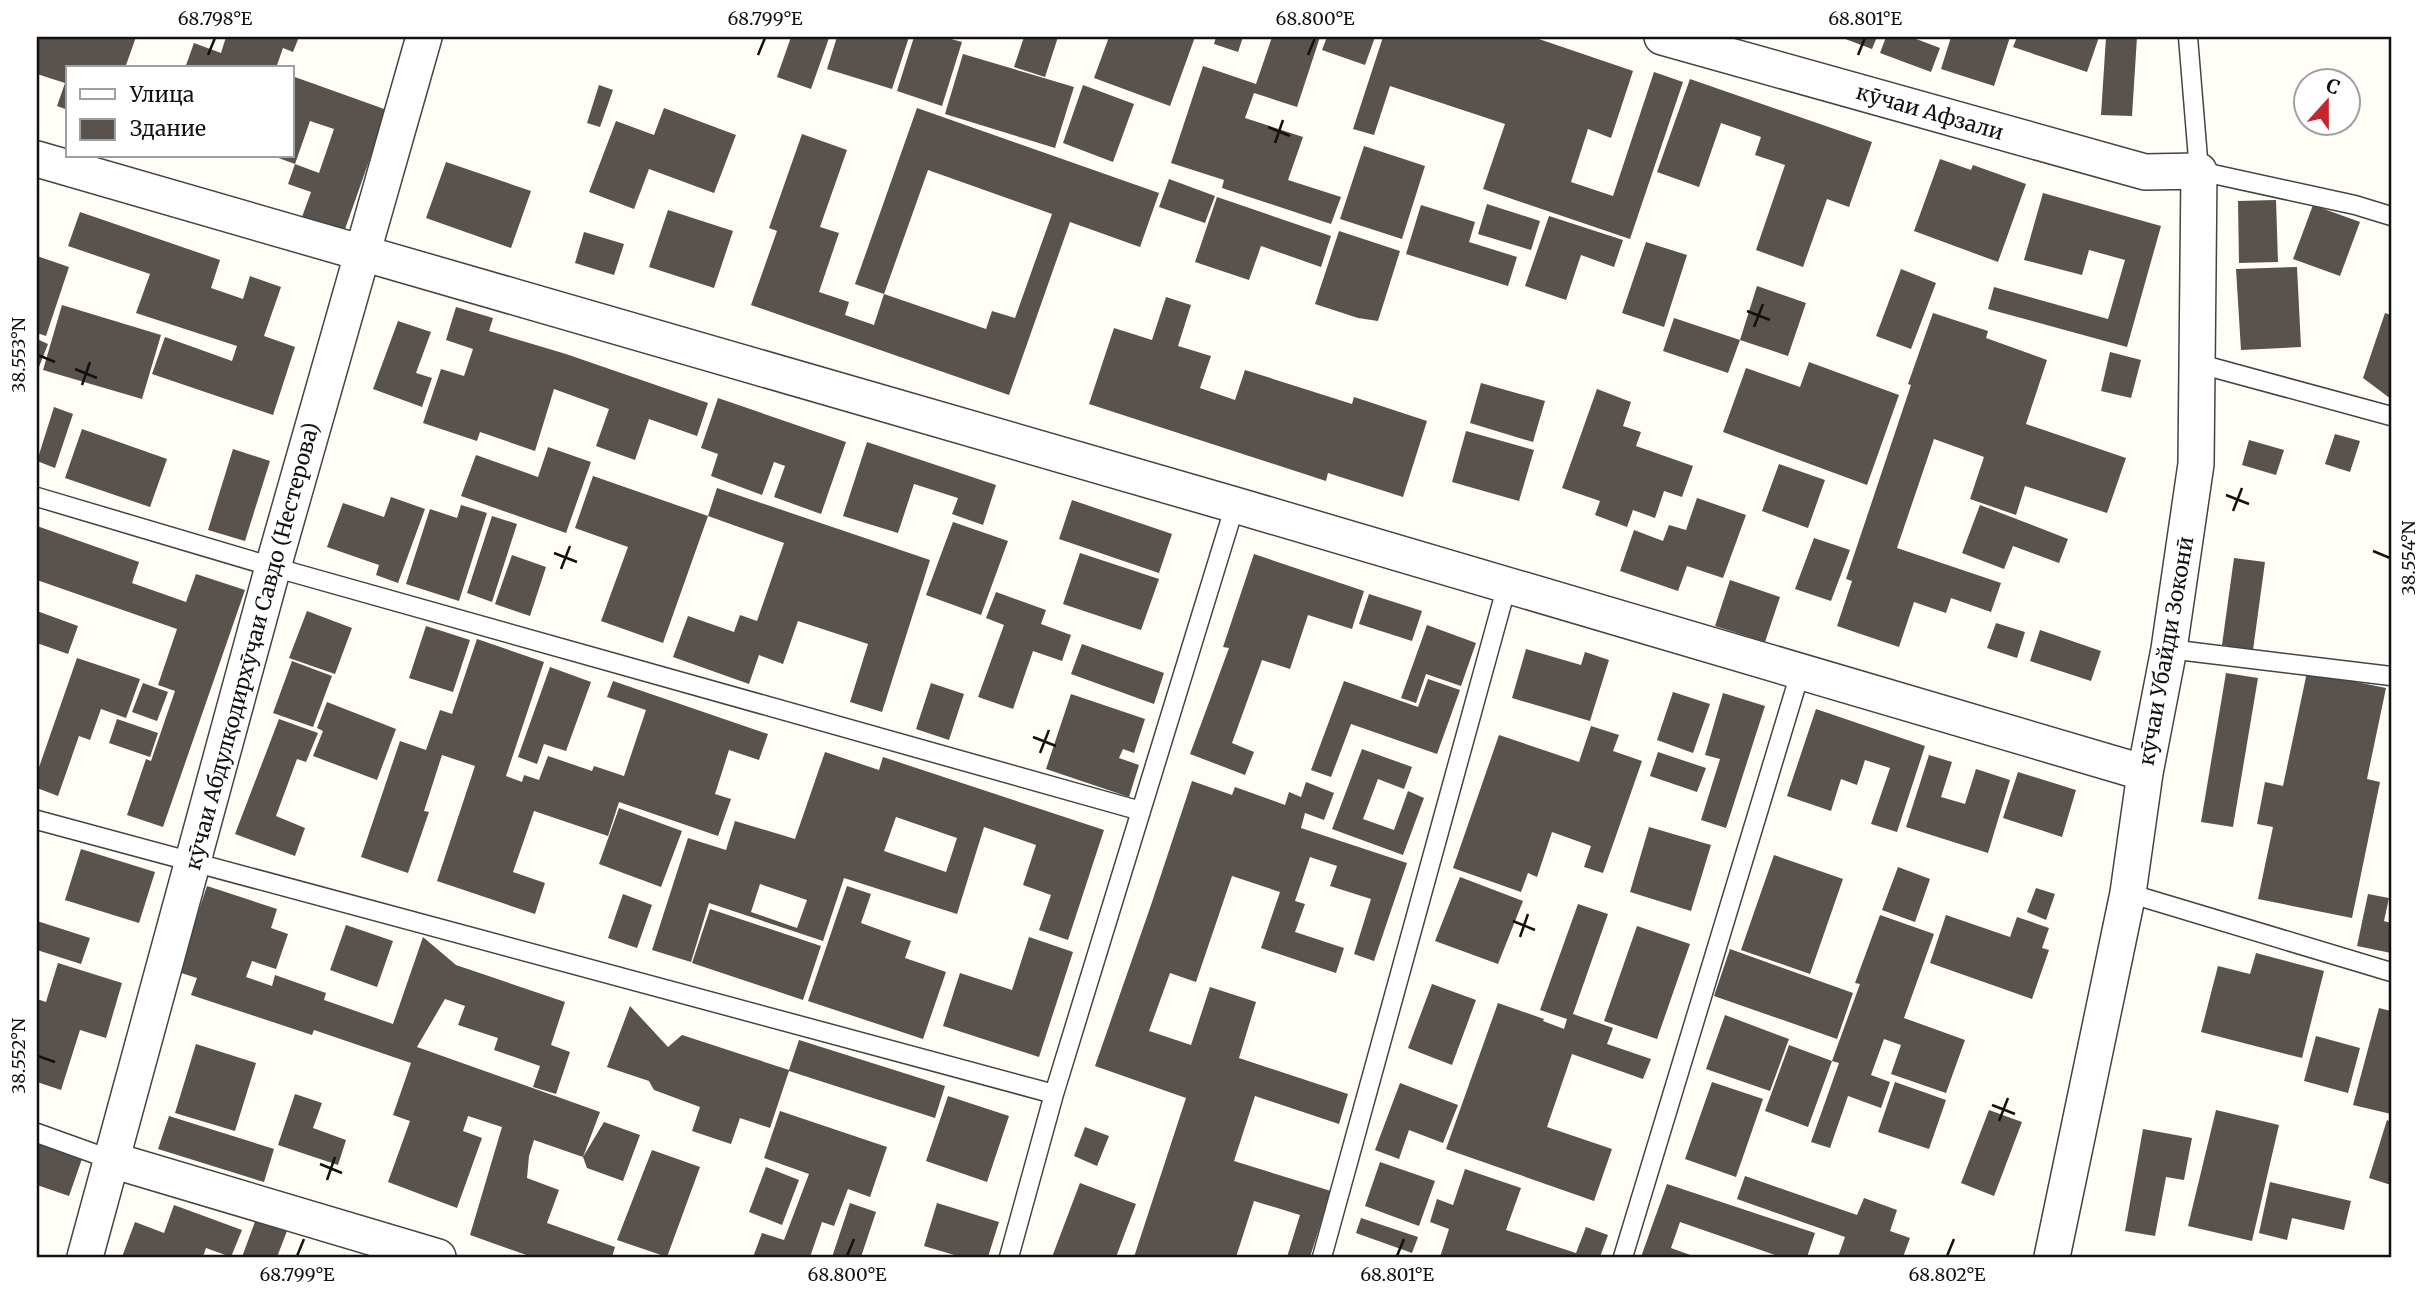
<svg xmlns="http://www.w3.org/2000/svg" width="2428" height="1294" font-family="Merriweather,serif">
	<rect width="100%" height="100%" fill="#fffdf5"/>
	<path fill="#5a524d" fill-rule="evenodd" d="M37,37H136L125,68H68V110L57,106L65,83L37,74Z
		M226,37H299L293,52L283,48L276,68H185L194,43L221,53Z
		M791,37L829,38L811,89L777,77Z
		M837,37H909L892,89L827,69Z
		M914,37H944L962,42L942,106L897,91Z
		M1024,37H1058L1045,77L1014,67Z
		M1109,37H1195L1170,106L1094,78Z
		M1216,37H1243L1238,52L1214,44Z
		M1272,37H1320L1297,107L1254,93L1245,118L1303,137L1288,180L1341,197L1331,224L1222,188L1224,180L1171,163L1203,66L1256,84Z
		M1327,37H1375L1365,65L1322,50Z
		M1383,37H1533L1633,71L1611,138L1588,129L1571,182L1613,196L1654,72L1683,82L1630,239L1483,189L1505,124L1390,86L1374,135L1353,129Z
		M1840,37H1877L1872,49Z
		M1886,37H1911L1940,48L1931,72L1880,53Z
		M1951,37H2010L1994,86L1941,69Z
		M2017,37H2099L2087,72L2013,47Z
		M2106,37H2137L2132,116L2101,115Z
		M963,54L1074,87L1055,148L945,114Z
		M292,76L387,110L344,232L302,217L311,192L288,184L295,164L319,173L334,129L310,121L295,164L273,156H292Z
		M1690,79L1872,142L1849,207L1827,199L1803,267L1756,250L1785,165L1755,155L1761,137L1721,123L1699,187L1657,172Z
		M599,85L613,90L600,127L587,123Z
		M1083,85L1134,104L1113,162L1063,143Z
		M664,108L736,135L714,193L649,169L634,209L589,192L616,121L654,135Z
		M917,108L1159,193L1140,247L1070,222L1009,395L751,305L777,231L769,228L802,134L847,150L820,227L839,233L819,292L849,302L845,315L874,325L884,294L986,329L992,311L1015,318L1052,214L928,170L884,294L855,284Z
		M1364,146L1425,166L1402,239L1340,219Z
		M1940,159L1971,170L1973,165L2026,184L1998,262L1914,231Z
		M446,162L531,191L511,248L426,218Z
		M1169,179L1215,196L1205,223L1159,207Z
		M2043,193L2161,226L2127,347L1988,309L1994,287L2108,319L2125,260L2089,250L2082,275L2024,260Z
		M1217,197L1331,236L1321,267L1261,246L1249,280L1195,262Z
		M2276,200L2278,262L2239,263L2238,201Z
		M1487,204L1540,221L1531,250L1478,234Z
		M1421,205L1475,222L1469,242L1517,257L1508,286L1406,254Z
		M2313,205L2360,222L2340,276L2293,259Z
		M668,210L733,231L714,288L649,267Z
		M80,212L220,260L211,288L243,299L250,276L281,287L264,336L295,347L273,415L152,374L165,337L232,361L237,346L136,313L150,274L68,246Z
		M1549,216L1623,240L1614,267L1581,255L1566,300L1525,286Z
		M1339,231L1400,251L1378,321L1358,318L1315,304Z
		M584,232L624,244L614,275L575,263Z
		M1646,242L1687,255L1664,327L1622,313Z
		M37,256L69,267L46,336L37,333Z
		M2297,267L2301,347L2241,350L2236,269Z
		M1901,269L1936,283L1911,349L1876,336Z
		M1757,286L1806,303L1788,356L1740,340Z
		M1166,297L1191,305L1178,346L1211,356L1200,388L1235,400L1245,370L1352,404L1354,397L1427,421L1403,497L1328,473L1326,481L1089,404L1114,328L1152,340Z
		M62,305L161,335L142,399L43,370Z
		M456,307L493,318L489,331L566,354L708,403L697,436L649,419L635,460L596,446L609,409L554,389L535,451L480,432L477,441L423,423L441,369L464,376L473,349L446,340Z
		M1933,313L1988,331L1986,338L2047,360L2026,424L2126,458L2107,513L2025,486L2016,515L1970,499L1984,457L1934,439L1897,548L2001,583L1991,612L1951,598L1946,613L1914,602L1899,647L1837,626L1852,581L1846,579L1911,385L1908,384Z
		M2385,313L2391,315V399L2363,378Z
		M1674,318L1740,340L1728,373L1663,351Z
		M398,321L431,332L416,373L432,378L422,407L373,389Z
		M37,339L48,344L37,372Z
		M2110,352L2141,360L2131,398L2101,391Z
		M1809,362L1899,395L1867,485L1723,432L1746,368L1800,387Z
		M1481,383L1545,401L1533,442L1470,423Z
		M1597,389L1631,402L1623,426L1641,432L1636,446L1693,466L1682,497L1664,491L1655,518L1633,510L1627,527L1595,515L1600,501L1562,488Z
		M718,398L846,442L821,514L774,497L785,466L774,462L762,495L711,476L718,454L701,448Z
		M54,407L73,414L55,468L37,461Z
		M82,429L167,459L150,507L65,478Z
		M1466,431L1534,450L1519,501L1452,482Z
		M2335,434L2360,441L2350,472L2325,464Z
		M2249,440L2284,450L2276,475L2242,465Z
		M867,442L996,485L983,525L952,514L958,498L914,484L898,533L843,516Z
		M548,447L591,462L566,533L461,496L476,455L538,477Z
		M233,449L270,461L245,541L208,530Z
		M1779,464L1825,480L1808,528L1762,511Z
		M593,476L708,516L663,643L601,621L628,547L575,528Z
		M717,488L930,560L882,712L850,702L868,644L798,621L783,664L759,655L749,684L673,657L688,616L734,632L740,615L757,621L784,543L708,516Z
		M391,497L425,509L398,583L376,575L379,565L327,547L343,503L384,517Z
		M1697,498L1746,515L1723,578L1687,566L1678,591L1620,571L1634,530L1663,541L1669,525L1686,530Z
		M1072,500L1172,534L1159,573L1059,539Z
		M461,505L487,513L459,601L406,584L430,509L457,518Z
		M1980,505L2068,539L2059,563L2013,546L2004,569L1962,553Z
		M492,516L517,524L492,602L467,593Z
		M953,522L1008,541L981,615L926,595Z
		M37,526L139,562L132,583L186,602L196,574L245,590L163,827L127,815L146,759L151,761L175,691L158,685L177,629L37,580Z
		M1814,538L1850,550L1831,601L1795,589Z
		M1080,553L1159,579L1141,630L1063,604Z
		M1254,554L1364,591L1352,629L1308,615L1290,669L1262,660L1232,743L1254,752L1245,775L1190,754L1229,648L1223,647Z
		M512,555L546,567L530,616L495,604Z
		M2234,558L2265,562L2253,650L2222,645Z
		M1730,580L1780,597L1765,642L1715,626Z
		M996,592L1046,610L1041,624L1071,635L1062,661L1033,651L1013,709L978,697L1004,625L986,618Z
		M1369,594L1422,611L1412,641L1359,624Z
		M37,611L78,626L68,654L37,643Z
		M307,611L352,628L335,674L289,658Z
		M1996,623L2025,632L2017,658L1987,648Z
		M1427,625L1476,643L1461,686L1426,674L1416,703L1401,698Z
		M426,626L470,640L453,692L409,678Z
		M2040,630L2101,651L2091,681L2030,661Z
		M477,639L544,662L506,776L522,782L524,775L539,780L548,756L592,771L594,766L624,776L646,710L607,697L613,681L768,734L759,760L729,750L715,794L731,799L718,836L619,802L608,836L534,811L513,872L545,883L535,914L437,881L475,766L442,755L424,811L429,812L408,873L361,857L400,741L426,750L440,710L452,714Z
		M1082,644L1164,673L1154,704L1071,674Z
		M1526,649L1581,665L1585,652L1609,660L1590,721L1512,698Z
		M77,658L140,679L126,718L101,709L90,740L79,736L58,796L37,788V773Z
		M292,661L332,676L313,727L273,713Z
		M550,667L591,682L566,751L544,744L537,764L518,757Z
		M2307,672L2386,688L2367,779L2380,782L2352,918L2258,899L2273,827L2257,824L2265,782L2283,786Z
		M2226,673L2258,678L2233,827L2201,822Z
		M1428,679L1460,690L1437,754L1351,724L1331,777L1311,770L1344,681L1418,707Z
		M143,683L168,692L157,721L132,712Z
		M931,683L964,694L949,740L916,729Z
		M1673,692L1710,704L1693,753L1657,740Z
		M1723,693L1765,706L1726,828L1701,820L1720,759L1705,755Z
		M1071,694L1145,719L1134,753L1123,749L1119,758L1139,765L1129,797L1046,769Z
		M327,702L396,729L377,780L313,756L323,731L317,728Z
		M1816,709L1925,746L1897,832L1871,824L1890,768L1865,760L1857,785L1841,779L1831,811L1787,796Z
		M117,719L158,733L150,757L109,743Z
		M279,719L318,733L306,762L297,759L276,816L305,828L295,856L235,834Z
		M1591,726L1619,735L1613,751L1642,761L1603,873L1584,867L1591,846L1552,832L1537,877L1528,873L1521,892L1453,868L1499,735L1579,762Z
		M1362,749L1412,767L1404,789L1378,779L1363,819L1394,830L1408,791L1424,798L1403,855L1332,829Z
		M825,752L879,770L883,757L1104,830L1068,940L1039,930L1051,895L1023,885L1036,845L984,827L957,914L844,878L823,941L709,903L691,962L652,950L688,838L726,850L735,821L795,839ZM896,817L957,838L946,872L884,851ZM760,884L807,900L797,928L751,912Z
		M1658,752L1706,768L1697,792L1650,776Z
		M1929,755L1952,762L1941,797L1965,804L1976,769L2010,780L1988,853L1906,827Z
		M2018,772L2076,790L2062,837L2003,818Z
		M1192,781L1232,795L1235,787L1285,805L1289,792L1301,797L1306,782L1334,793L1324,820L1305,813L1301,828L1407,863L1374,961L1354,954L1371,899L1330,886L1337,866L1310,857L1295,901L1305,904L1295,932L1344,948L1336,973L1261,948L1280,892L1232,876L1196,982L1170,973L1149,1031L1191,1045L1210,987L1256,1002L1239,1058L1348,1094L1339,1124L1255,1096L1234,1161L1331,1191L1310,1257H1287L1300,1215L1254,1201L1236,1257H1134L1186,1098L1095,1066L1151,905Z
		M619,808L682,831L661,887L599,864Z
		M1649,827L1711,845L1691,911L1630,892Z
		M81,849L155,872L139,923L65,900Z
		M1774,855L1843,879L1810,974L1741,950Z
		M1898,867L1930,879L1915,922L1882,910Z
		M1460,877L1523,901L1498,964L1435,941Z
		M207,886L277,909L271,928L288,934L276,969L252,961L246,977L272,986L275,975L326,993L324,1000L393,1024L423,937L456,965L565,1002L551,1045L570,1052L556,1094L533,1087L540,1066L494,1050L498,1038L458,1025L465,1006L445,999L417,1047L600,1112L583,1157L534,1140L529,1156L527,1178L559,1190L547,1223L615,1247L612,1257H532L470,1235L502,1127L468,1116L463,1131L482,1138L457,1208L388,1182L410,1121L393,1115L411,1063L314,1030L312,1035L191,995L197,978L178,972Z
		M847,886L871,894L861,923L911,941L905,958L946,972L923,1039L808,1001Z
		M2036,888L2055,894L2046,920L2027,912Z
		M623,894L652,905L637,948L608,938Z
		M2368,894L2389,898L2384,921L2391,923V953L2357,946Z
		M1578,904L1608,914L1573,1014L1613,1028L1607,1044L1651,1059L1643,1079L1572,1054L1547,1127L1612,1149L1594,1201L1446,1149L1498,1003L1544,1019L1543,1021L1564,1029L1567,1019L1540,1010Z
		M710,909L821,946L803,1000L692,963Z
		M1880,915L1934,934L1904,1018L1965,1040L1946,1093L1891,1074L1901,1045L1884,1039L1871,1075L1890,1082L1881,1108L1848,1096L1830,1148L1811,1142L1839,1063L1832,1061L1860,984L1855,983Z
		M1946,915L2010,937L2017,917L2049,928L2042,948L2049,950L2032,999L1930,963Z
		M37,921L90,938L81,964L37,950Z
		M346,925L393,941L377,987L330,970Z
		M1637,926L1690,944L1657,1039L1604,1021Z
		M1029,937L1073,952L1039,1057L943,1026L960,973L1012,990Z
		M1730,949L1853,993L1837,1039L1714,996Z
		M2256,953L2324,971L2302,1058L2201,1032L2218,966L2250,974Z
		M58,963L122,983L106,1038L80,1030L61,1090L37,1082V999L46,1002Z
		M1432,984L1476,1000L1452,1065L1408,1048Z
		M630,1006L668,1047L682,1035L789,1070L799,1040L945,1086L935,1118L789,1071L770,1128L740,1118L731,1144L692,1131L700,1107L654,1090L649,1081L607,1067Z
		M2379,1008L2391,1011V1114L2353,1105Z
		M1725,1015L1789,1039L1770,1091L1706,1069Z
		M2316,1036L2360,1048L2348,1093L2304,1081Z
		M196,1044L256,1063L235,1131L175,1113Z
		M1789,1045L1832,1061L1808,1127L1765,1111Z
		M1712,1082L1763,1099L1736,1177L1685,1159Z
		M1895,1082L1946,1100L1929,1149L1878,1132Z
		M1400,1083L1458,1105L1443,1143L1409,1130L1399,1159L1375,1150Z
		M295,1094L322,1103L313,1128L346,1140L338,1165L278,1145Z
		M948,1096L1009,1116L987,1182L926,1161Z
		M1989,1110L2022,1122L1994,1196L1961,1183Z
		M2216,1110L2279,1125L2252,1241L2188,1226Z
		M780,1111L887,1147L870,1197L848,1189L834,1226L822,1222L810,1257H753L762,1233L784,1240L809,1174L764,1158Z
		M169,1116L274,1149L264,1182L158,1149Z
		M2387,1120L2391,1122V1185L2369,1178Z
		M604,1122L640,1135L623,1181L587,1168L583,1157Z
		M1085,1127L1109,1136L1097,1166L1074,1156Z
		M2143,1129L2192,1138L2184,1180L2166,1177L2155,1236L2125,1231Z
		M37,1140L83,1156L69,1196L37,1185Z
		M652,1150L700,1167L667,1257L617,1240Z
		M1380,1162L1435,1181L1419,1226L1365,1206Z
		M766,1167L799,1180L782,1225L749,1212Z
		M1465,1169L1521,1188L1506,1230L1576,1253L1586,1227L1608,1235L1600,1257L1529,1255L1528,1257H1440L1449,1229L1430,1222L1437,1199L1453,1205Z
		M1745,1176L1857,1215L1864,1198L1897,1210L1890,1231L1910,1238L1903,1257H1838L1845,1237L1737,1199Z
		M2270,1182L2351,1201L2344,1230L2292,1218L2287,1240L2259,1233Z
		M1080,1183L1136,1204L1116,1257H1052Z
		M1667,1184L1815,1233L1807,1257H1781L1680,1222L1671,1248L1696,1257H1641Z
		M850,1203L876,1212L861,1257H832Z
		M937,1203L999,1222L988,1257H961L924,1246Z
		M174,1205L242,1230L231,1257L206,1248L203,1257H122L135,1222L164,1233Z
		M1361,1218L1418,1237L1412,1253L1356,1233Z
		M256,1219L287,1231L277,1257H242Z"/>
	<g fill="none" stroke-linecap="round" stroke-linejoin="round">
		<g stroke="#444" stroke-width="21">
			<path id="service" d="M2188,37L2199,171L2355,205L2391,216
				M2196,363L2391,416
				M37,497L273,567L1141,811
				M2169,649L2391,676
				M37,820L1054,1094
				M2128,893L2391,972
				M37,1133L112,1160
				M1009,1257L1054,1094L1235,505
				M1322,1257L1507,585
				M1623,1257L1801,670"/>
		</g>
		<g stroke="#444" stroke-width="38">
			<path id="minor" d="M1662,37L2145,172L2199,171L2196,464L2169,649L2145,773L2128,893L2052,1257
				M37,159L1235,505L2145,773
				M112,1160L438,1257
				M85,1257L273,567L424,37"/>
		</g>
		<use href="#service" stroke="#fff" stroke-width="18"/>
		<use href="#minor" stroke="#fff" stroke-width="35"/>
	</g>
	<path fill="none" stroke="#111" stroke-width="2.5" d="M208,55L215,38M758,55L765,38M1308,55L1315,38M1858,55L1865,38M1268,127L1290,136M1275,143L1283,120M1747,311L1770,320M1754,327L1763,304M38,355L55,362M75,369L97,378M82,385L90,362M2226,495L2249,504M2233,511L2242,488M2373,551L2390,558M554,553L577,562M561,569L570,546M1033,737L1056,746M1040,753L1049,730M1513,921L1535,930M1520,937L1528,914M38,1056L55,1062M1992,1105L2015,1114M1999,1121L2008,1098M320,1164L342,1173M327,1180L335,1157M297,1256L304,1239M847,1256L854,1239M1397,1256L1404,1239M1947,1256L1954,1239"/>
	<g text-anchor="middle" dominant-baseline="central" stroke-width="7" stroke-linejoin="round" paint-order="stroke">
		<g font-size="21" fill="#111" stroke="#fff">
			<text transform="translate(1930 112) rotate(16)">кӯчаи Афзали</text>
			<text transform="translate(252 646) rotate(-75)">кӯчаи Абдулқодирхӯҷаи Савдо (Нестерова)</text>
			<text transform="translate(2166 651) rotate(-80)">кӯчаи Убайди Зоконӣ</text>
		</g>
	</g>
	<rect width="2428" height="1294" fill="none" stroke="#ffffff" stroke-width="77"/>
	<rect x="66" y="66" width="228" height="91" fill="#ffffff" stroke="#a0a0a0" stroke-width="2"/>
	<rect x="80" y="89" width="35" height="10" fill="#ffffff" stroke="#a0a0a0" stroke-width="2"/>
	<text x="130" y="102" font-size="21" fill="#111111">Улица</text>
	<rect x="80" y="119" width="35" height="21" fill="#5a524d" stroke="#a0a0a0" stroke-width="2"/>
	<text x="130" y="136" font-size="21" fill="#111111">Здание</text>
	<g transform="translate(2327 102) rotate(21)"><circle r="33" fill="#ffffff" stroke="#a0a0a0" stroke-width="2"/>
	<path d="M0-5L12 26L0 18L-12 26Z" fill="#c4262e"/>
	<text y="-10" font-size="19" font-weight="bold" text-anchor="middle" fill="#111111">С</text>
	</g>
	<rect x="38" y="38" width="2352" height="1218" fill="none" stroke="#111" stroke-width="2.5"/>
	<g font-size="18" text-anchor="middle" fill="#111">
		<text x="215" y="25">68.798°E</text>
		<text x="765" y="25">68.799°E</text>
		<text x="1315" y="25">68.800°E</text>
		<text x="1865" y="25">68.801°E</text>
		<text transform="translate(19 355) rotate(-90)" y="6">38.553°N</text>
		<text transform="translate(2409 558) rotate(-90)" y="6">38.554°N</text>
		<text transform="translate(19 1056) rotate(-90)" y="6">38.552°N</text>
		<text x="297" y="1281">68.799°E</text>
		<text x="847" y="1281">68.800°E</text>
		<text x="1397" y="1281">68.801°E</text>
		<text x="1947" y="1281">68.802°E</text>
	</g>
</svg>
